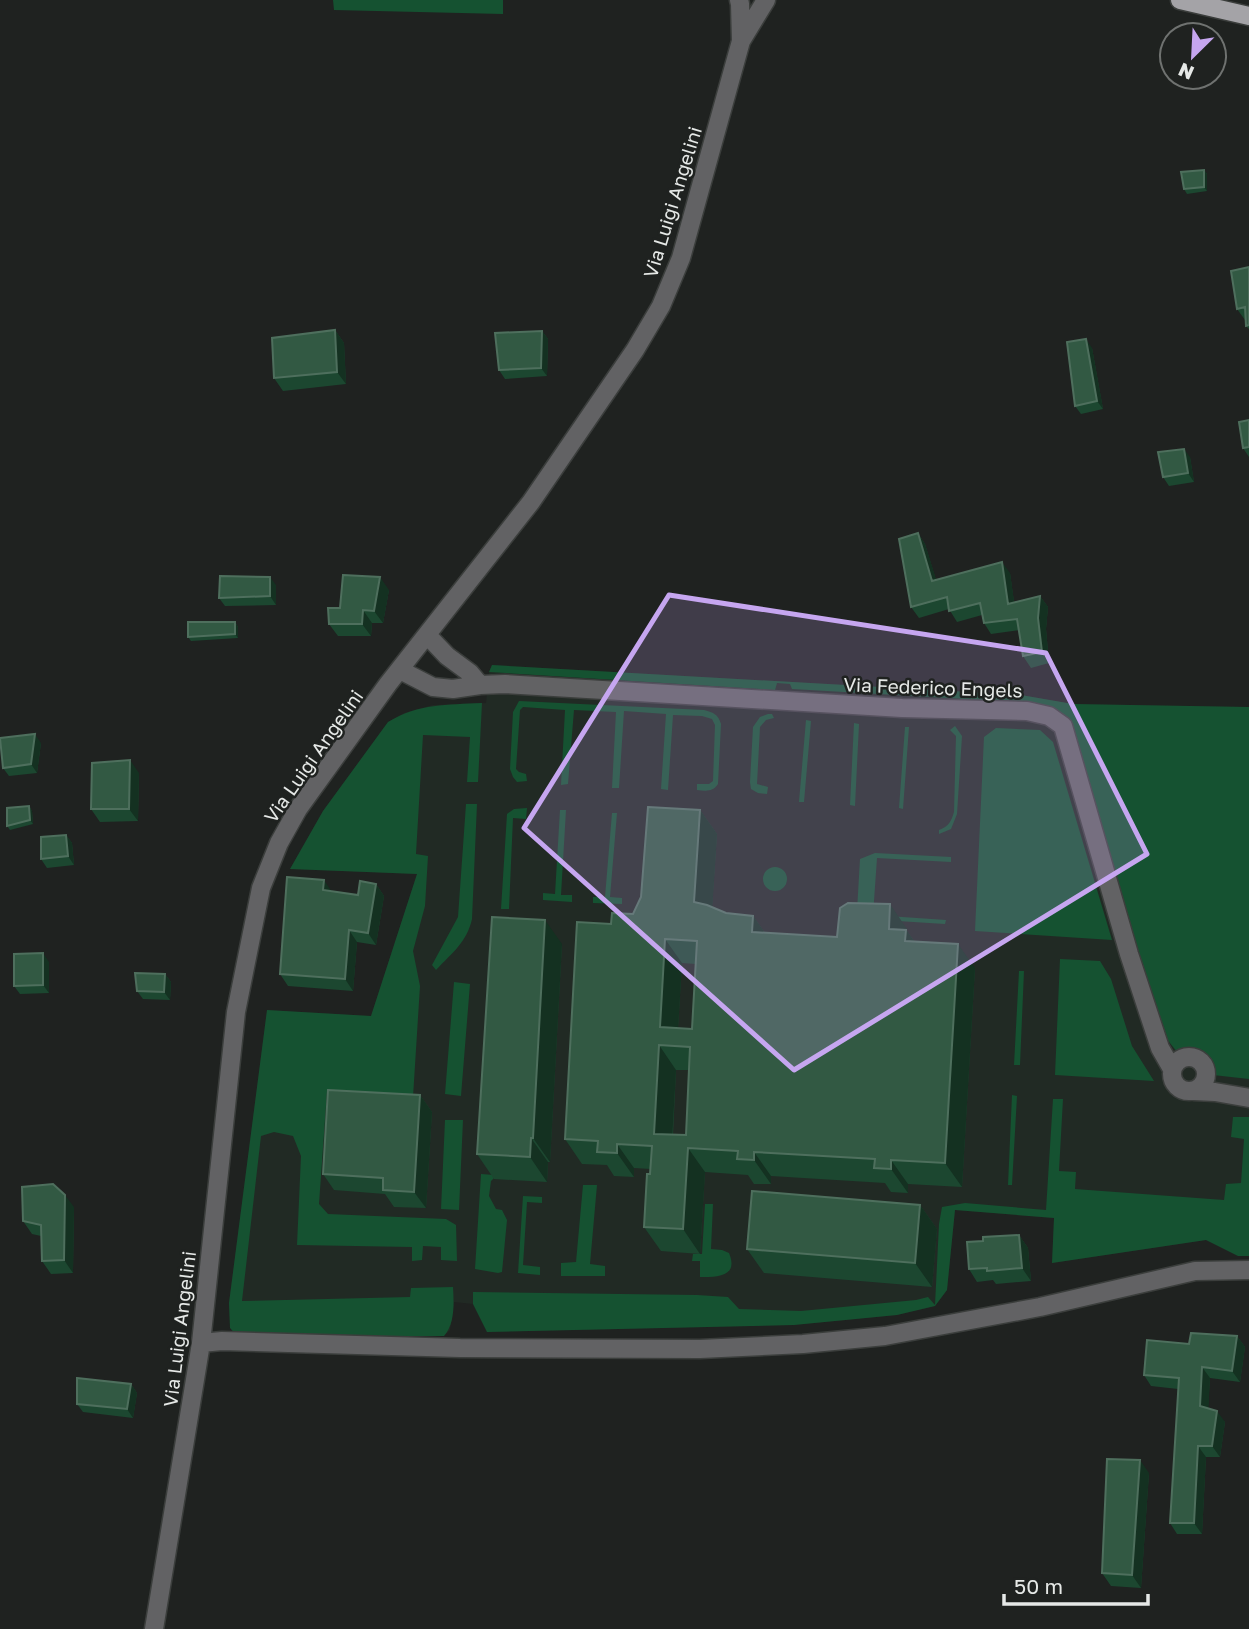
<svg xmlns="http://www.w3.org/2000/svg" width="1249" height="1629" font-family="'Golos Text',sans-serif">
	<rect width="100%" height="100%" fill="#1f2220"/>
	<path fill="#212a24" d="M492,665L1021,695L1073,704L1249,707V1256H1238L1206,1240L1052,1263L1054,1218L955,1210L947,1290L935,1306L897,1315L794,1325L487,1332L473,1304L454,1302L450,1330L444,1336L230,1328L229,1303L267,1010L371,1016L417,874L290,869L323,811L388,722L404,713L433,705L486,703L489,672Z"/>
	<path fill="#155231" d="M333,0H503V14L334,10Z
		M492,665L1021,695L1073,704L1249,707V1079L1213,1075L1185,1062L1162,1033L1072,723C1061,711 1052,707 1036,703L792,689L790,684L777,683L775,690L489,672Z
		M519,701L704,710C714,713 718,714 721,724L718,784C713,792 706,791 697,790V784H709L713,781L715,725L712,719L702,716L673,715L668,790L661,789L666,714L624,711L619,788H612L616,712L574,710L568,784L561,785L565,710L523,707L520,710L516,769L519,772L526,774L527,781L517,782L513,777L510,769L513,712Z
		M482,703L478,782H467L470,737L423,735L416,854L428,856L425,906L413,951L420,986L413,1097L327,1091L319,1204L328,1214L446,1219L456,1225L457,1261L441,1260V1247L423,1246L422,1260L412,1261V1247L297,1245L301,1156L293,1136L274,1132L261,1136L242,1301L410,1297L411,1288L453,1287C454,1303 455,1324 444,1336L238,1337L230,1328L229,1303L267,1010L371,1016L417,874L290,869L323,811L388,722C420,703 446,705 482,703Z
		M768,714H772L774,718L766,720L760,727L757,784L768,787L767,794L758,793L751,789L750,782L753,727L760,717Z
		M806,720L811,721L804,802H799Z
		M854,723L859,724L855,806L850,805Z
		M955,726L962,736L957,814L951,829L939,834V830C949,826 951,822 954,812L956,736L950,730Z
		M905,727H909L903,809L899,808Z
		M996,728L1040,730L1053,742L1112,940L975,931L984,737Z
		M466,804H477L472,919C467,942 452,953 436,970L432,965L458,917Z
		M527,808L526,819L513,818L509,909H501L507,814L514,809Z
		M560,810H566L561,895H572V902L543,900V893L555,894Z
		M612,813H617L610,897L622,898V904L593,903V897H605Z
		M875,853L951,857V862L877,858L873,915L946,920L945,924L866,919L857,911L860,859Z
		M763 879a12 12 0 1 1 24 0a12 12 0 1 1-24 0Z
		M1060,959L1100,961L1111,979L1132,1046L1154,1081L1055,1075Z
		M1019,971H1024L1020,1065H1014Z
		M454,982L470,984L461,1096L445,1094Z
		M1012,1095L1017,1096L1012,1185H1008Z
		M1053,1099H1063L1059,1171L1076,1172L1075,1189L1224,1200L1226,1184L1241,1183L1244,1139L1231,1137L1233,1117H1249V1256H1238L1206,1240L1052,1263L1054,1218L955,1210L947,1290L935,1306L897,1315L794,1325L487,1332L473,1304V1292L697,1295L728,1297L739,1309L801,1311L916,1300L928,1297L935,1305L939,1224L942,1207L965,1203L1046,1210Z
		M445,1120H463L459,1210L441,1209Z
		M481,1174L494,1175V1178L491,1181L489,1196L496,1209L502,1210L507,1220L502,1272L498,1273L475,1269Z
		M583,1185H597L590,1264L605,1266V1276H561V1263L576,1262Z
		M523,1196L542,1197V1203L527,1202L523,1265L540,1267V1275L518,1273Z
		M705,1204H713L711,1249L722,1250L729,1253C739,1277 717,1277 700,1277V1261H692L693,1254H702Z"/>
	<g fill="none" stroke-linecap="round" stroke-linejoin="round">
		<g stroke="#3b3e3c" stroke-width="21">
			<path id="street" d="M739,0L740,4L741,41
				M427,635L447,656L470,673L480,685
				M400,670L433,687L453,689L480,685L505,684L902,708L1027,711L1049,716L1063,726L1129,954L1160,1048L1172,1069
				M1172 1074a17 17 0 1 1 34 0a17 17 0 1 1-34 0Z
				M1194,1091L1215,1092L1249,1098
				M201,1343L222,1341L460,1348L700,1349L803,1344L885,1336L1040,1307L1195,1271L1249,1270
				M154,1629L201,1343L236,1012L261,888L279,843L298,809L388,684L531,502L635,350L661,306L681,258L741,41L766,0"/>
		</g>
		<g stroke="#3b3e3c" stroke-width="21">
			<path id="primary" d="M1180,0L1249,16"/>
		</g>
		<use href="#street" stroke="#626264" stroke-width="18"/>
		<use href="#primary" stroke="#a4a3a7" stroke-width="18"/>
	</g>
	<path fill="#1c4730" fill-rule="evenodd" d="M1204,170L1207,174V191L1187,194L1184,189Z
		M1249,267V329L1246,326V320H1245L1237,309Z
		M335,330L344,343L346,384L283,391L274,378Z
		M542,331L548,339L547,376L505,379L499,370Z
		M1092,348L1103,409L1081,414L1075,406Z
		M1249,420V457L1243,448Z
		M1190,457L1194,482L1169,486L1163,477Z
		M918,533L925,544L936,580L1010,573L1014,602L1040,596L1048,607L1046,629L1049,663L1031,668L1023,656L1019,630L991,634L984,623L982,615L957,622L949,609L919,618L911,607Z
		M276,585V605L225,606L219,598Z
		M389,590L383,623H372L371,636H338L329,624Z
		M235,622L238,627V638L191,641L188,637Z
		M41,743L37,773L9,776L3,768Z
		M139,773L138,821L100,822L91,809Z
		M29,806L32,811L33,824L10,830L7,826Z
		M700,810L717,834L712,907L726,913L753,916L765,933L837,937L907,929V931L914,941L975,968L962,1187L908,1184V1193L891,1192L885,1183L771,1176V1184H754L748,1175L705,1172L700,1254L661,1251L644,1227L651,1169L634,1168V1177L614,1176L607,1165L582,1164L565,1139L611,924L633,914ZM682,963L696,964L692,1029L678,1028ZM676,1070H689L686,1135H673Z
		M66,835L72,843L74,865L47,868L41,859Z
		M376,884L384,896L376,945L357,942L353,991L288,986L280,974L332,891L358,895Z
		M562,944L550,1162H548L547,1182L494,1179L477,1154Z
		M49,962V993L20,994L14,986Z
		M165,974L171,982L170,1000L143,999L137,991Z
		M420,1095L432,1112L426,1208L394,1207L385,1194L334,1190L323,1174Z
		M920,1205L937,1229L932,1287L764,1273L747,1249Z
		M74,1207L73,1273L51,1274L42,1261L41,1236L32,1234L23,1221Z
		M1019,1235L1028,1248L1031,1281L996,1284L993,1280L977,1282L969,1269Z
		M1237,1336L1245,1347L1240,1382L1210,1378L1208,1408L1225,1422L1220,1457H1206L1202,1534H1177L1170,1523L1178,1389L1151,1386L1144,1375L1189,1344Z
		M131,1384L137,1393L133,1418L83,1412L77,1404Z
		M1149,1473L1141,1588L1111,1586L1102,1573Z"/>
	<path fill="#143121" d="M1204,170L1207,174V191L1204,187Z
		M335,330L344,343L346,384L337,372Z
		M542,331L548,339L547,376L541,368Z
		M1086,339L1092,348L1103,409L1097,401Z
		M1184,449L1190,457L1194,482L1188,473Z
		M918,533L925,544L940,592L932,581Z
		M1002,562L1010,573L1016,615L1008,604Z
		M270,577L276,585V605L270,596Z
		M380,577L389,590L383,623L374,611Z
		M1040,596L1048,607L1046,629L1049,663L1042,652L1038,618Z
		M363,610L372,623L371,636L362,624Z
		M235,622L238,627V638L235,634Z
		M35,734L41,743L37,773L31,764Z
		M130,760L139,773L138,821L129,809Z
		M29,806L32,811L33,824L30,820Z
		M700,810L717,834L711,927L694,902Z
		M66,835L72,843L74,865L68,856Z
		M324,880L332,892L323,890Z
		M376,884L384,896L376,945L368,933Z
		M890,904L907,929V931L923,954L889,929Z
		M753,916L770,940L752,932Z
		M545,920L562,944L550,1162L533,1138Z
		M349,930L357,942L353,991L345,979Z
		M665,939L682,963L677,1046L660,1027Z
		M958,944L975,968L962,1187L945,1163Z
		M43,953L49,962V993L43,985Z
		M165,974L171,982L170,1000L164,992Z
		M659,1045L676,1070L671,1158L654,1134Z
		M420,1095L432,1112L426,1208L414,1192Z
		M531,1138L548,1162L547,1182L530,1157Z
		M617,1144L634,1168V1177L617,1153Z
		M688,1148L705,1172L700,1254L683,1229Z
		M754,1152L771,1176V1184L754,1160Z
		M891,1160L908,1184V1193L891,1169Z
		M65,1195L74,1207L73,1273L64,1260Z
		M920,1205L937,1229L932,1287L915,1263Z
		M1019,1235L1028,1248L1031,1281L1022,1268Z
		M1237,1336L1245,1347L1240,1382L1232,1371Z
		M1202,1367L1210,1378L1208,1417L1200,1406Z
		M131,1384L137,1393L133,1418L127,1409Z
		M1217,1411L1225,1422L1220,1457L1212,1446Z
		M1198,1446L1206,1457L1202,1534L1194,1523Z
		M1140,1460L1149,1473L1141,1588L1132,1575Z"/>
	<path fill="#325943" stroke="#4e6f5d" stroke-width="2" fill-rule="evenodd" d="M1204,170V187L1184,189L1181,172Z
		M1249,267V325L1246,326L1245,307L1237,309L1231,271Z
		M335,330L337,372L274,378L272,338Z
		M542,331L541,368L499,370L495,333Z
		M1086,339L1097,401L1075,406L1067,342Z
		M1249,420V447L1243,448L1239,422Z
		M1184,449L1188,473L1163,477L1158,452Z
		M918,533L932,581L1002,562L1008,604L1040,596L1038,618L1042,652L1023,656L1017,619L984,623L980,603L949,611L947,597L911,607L899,539Z
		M343,575L380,577L374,611L363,610L362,624H329L328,608H340Z
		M220,576L270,577V596L219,598Z
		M188,622H235V634L188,637Z
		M35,734L31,764L3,768L0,738Z
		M130,760L129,809H91L92,763Z
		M29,806L30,820L7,826V808Z
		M648,807L700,810L694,902L707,905L726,913L753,916L752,932L837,937L840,908L848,903L890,904L889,929L906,930L905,941L958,944L945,1163L891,1160V1169L874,1168L875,1159L754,1152V1160L737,1159L738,1151L688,1148L683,1229L644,1227L647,1174H650L652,1146L617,1144V1153L597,1152L598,1141L565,1139L577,922L611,924L612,913L633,914L641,897ZM665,939L697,941L692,1029L660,1027ZM659,1045L690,1047L686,1135L654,1134Z
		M66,835L68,856L41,859V837Z
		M287,877L324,880L323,890L358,895L360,881L376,884L368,933L349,930L345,979L280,974Z
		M492,917L545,920L533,1138H531L530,1157L477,1154Z
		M43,953V985L14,986V954Z
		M135,973L165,974L164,992L137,991Z
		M328,1090L420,1095L414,1192L383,1190V1178L323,1174Z
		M53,1184L65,1195L64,1260L42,1261L41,1225L23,1221L22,1187Z
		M752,1191L920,1205L915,1263L747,1249Z
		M1019,1235L1022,1268L987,1271V1268L969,1269L967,1242L983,1241V1237Z
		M1191,1333L1237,1336L1232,1371L1202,1367L1200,1406L1217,1411L1212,1446H1198L1194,1523H1170L1179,1378L1144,1375L1147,1340L1189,1344Z
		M77,1378L131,1384L127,1409L77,1404Z
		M1107,1459L1140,1460L1132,1575L1102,1573Z"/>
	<path fill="#c6a6f0" fill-opacity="0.2" stroke="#c6a6f0" stroke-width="5" stroke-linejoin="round" d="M669,595L1046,653L1147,854L794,1070L524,828Z"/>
	<g text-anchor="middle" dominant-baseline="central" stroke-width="5" stroke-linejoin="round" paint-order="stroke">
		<g font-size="19" fill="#e6e9e7" stroke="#1f2220">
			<text transform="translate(672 202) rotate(-73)">Via Luigi Angelini</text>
			<text transform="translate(933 687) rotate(2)">Via Federico Engels</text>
			<text transform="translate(313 756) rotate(-55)">Via Luigi Angelini</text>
			<text transform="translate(179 1329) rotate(-83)">Via Luigi Angelini</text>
		</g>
	</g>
	<g transform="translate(1193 56) rotate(204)"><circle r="33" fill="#1f2220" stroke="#6f7270" stroke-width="2"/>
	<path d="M0-5L12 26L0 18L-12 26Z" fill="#c6a6f0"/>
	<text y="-10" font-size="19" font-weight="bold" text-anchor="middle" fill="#e6e9e7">N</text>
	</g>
	<path d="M1004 1594v10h144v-10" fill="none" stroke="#e6e9e7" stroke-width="3.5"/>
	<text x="1014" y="1594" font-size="21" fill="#e6e9e7" stroke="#1f2220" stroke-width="5" paint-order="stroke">50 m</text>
</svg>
